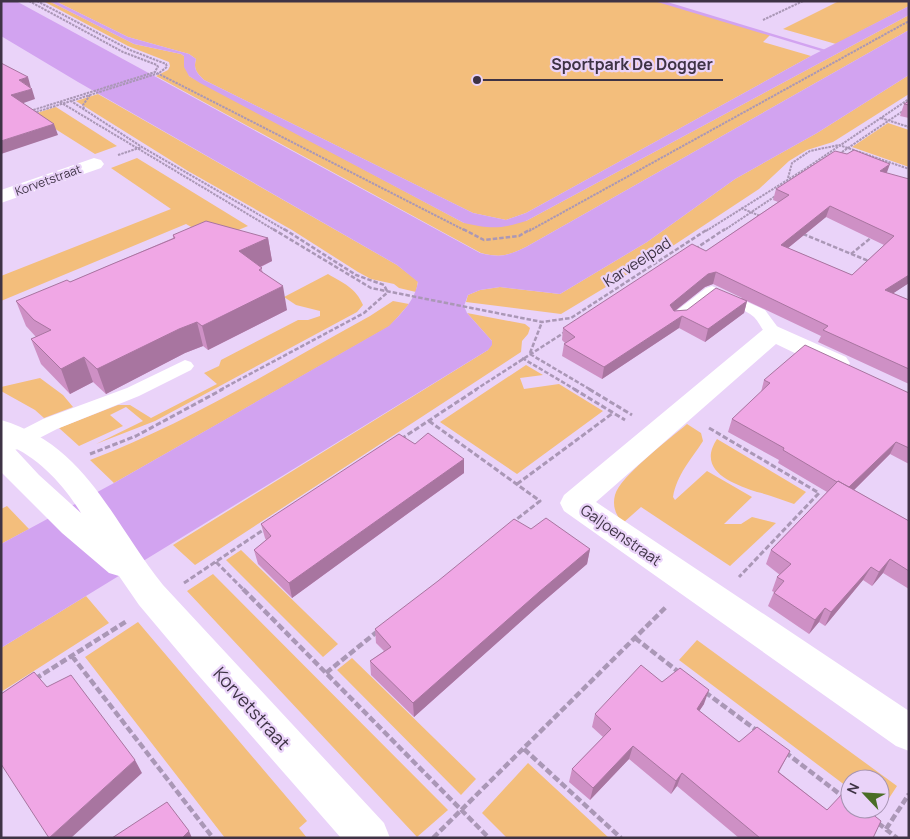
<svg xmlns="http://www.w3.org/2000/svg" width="910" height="839" font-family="Manrope,sans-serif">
	<rect width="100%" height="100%" fill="#ead3f9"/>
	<path fill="#f3be7c" d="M43,1H49L134,44L181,54L184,56L189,76L464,223L526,221L909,15V30L526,247C507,256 501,258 481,253L156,76L168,70L170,66L169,62L128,46Z
		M55,1H657L770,35L763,42L811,56L526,213L506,220L473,213L204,80C197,73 193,69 196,59L189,54L128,37Z
		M839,1H909V6L836,44L783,29Z
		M909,75V94L833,142L807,150L789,161L759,189L656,257L561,314L466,302L468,295L480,290L500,287L560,294L647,242L735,179L817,133Z
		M98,94L397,265L418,281L416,292L399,288L394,284L371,279L358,272L292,230L188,171L76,101Z
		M56,107L117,146L95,154L49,125L1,124Z
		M888,123L909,130V167L852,147Z
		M137,158L248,226L214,240L186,224L1,301V276L171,209L111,168Z
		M328,274C343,283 356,288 363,305L357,312L155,421L96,444L143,421L126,407L110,415L123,426L79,446L59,428L118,405H130L151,418L217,384L204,373L219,366L221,360L298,320H308L320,316V311L296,305L284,297Z
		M393,301L409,304L390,326L114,483L90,460C186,424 279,366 370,316Z
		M467,313L525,324L530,328L528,334L522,341L521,352L195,565L173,545L488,350L492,341Z
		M526,365L543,375L520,378L524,389L559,384L603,411L517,474L440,422Z
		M40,378L63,395L73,407L44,418L35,410L1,391V387Z
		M687,424L701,433L703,441C691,460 677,474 673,497L675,500L707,471L752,497L724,524H741L752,517L776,523L730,566L641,507L623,523C616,516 612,506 615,495C620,476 671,438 687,424Z
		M717,439L806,492L794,504C782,500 770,495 757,492C733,484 696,471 717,439Z
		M7,506L29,529L1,544V509Z
		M241,550L338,644L323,657L226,560Z
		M213,574L448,810L417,837L187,591Z
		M86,596L109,623L1,692V648Z
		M138,622L307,821L299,828L307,838H225L85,657Z
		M697,640L897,786L880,812L876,809H880V779H850V789L679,660Z
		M352,658L476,779L461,795L337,670Z
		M528,763L609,838H507L482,813Z"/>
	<path fill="#d2a3f0" d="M1,1H16L480,253C501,258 507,256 526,247L909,30V75L817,133L735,179L647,242L560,294L500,287L480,290L468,295L464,306L467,313L492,341V345L488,350L1,648V544L114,483L389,326C402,313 415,300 418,282L397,265L78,82L1,36Z
		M49,1H55L128,37L189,54L196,59C193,69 197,73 204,80L473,213L506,220L526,213L811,56L909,6V15L526,221C501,229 490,229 464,223L200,83L189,76L184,67V56L181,54L134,44Z"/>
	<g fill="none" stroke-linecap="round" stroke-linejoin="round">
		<path fill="#d2a3f0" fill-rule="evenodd" d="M654,1H664L826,50L821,51Z"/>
		<path stroke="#aa97b6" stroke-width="2" stroke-dasharray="2.5 1" stroke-linecap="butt" d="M29,1L123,52L157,65L158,67L155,71
			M37,1L130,50L166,64L167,67L159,73L71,101L142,147L287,231
			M763,20L803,1
			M60,102L276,231
			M84,109L83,105L90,95
			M30,111L155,72L466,231
			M33,113L71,101
			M881,118L909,127
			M839,154L909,107
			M118,155L142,147
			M788,178L792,163L810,151L839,145L909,169
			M741,208L760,216
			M529,231L909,21
			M706,231L805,169L909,99
			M723,231L777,195"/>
		<path stroke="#aa97b6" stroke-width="2.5" stroke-dasharray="4.5 2" stroke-linecap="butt" d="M273,229L371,288L542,322L571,318L708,229
			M284,229L356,275L384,285L387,291
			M463,229L484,240L519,236L531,229
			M803,234L871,262
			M695,249L725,229
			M851,254L872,237
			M530,353L542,322
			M530,354L591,390
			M522,358L576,390
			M220,390L364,313L388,292
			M475,390L565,332"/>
		<path stroke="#aa97b6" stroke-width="3" stroke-dasharray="5.5 2.5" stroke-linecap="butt" d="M574,389L625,420
			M589,389L632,415
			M429,421L540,501L513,522
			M709,428L819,493L739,577
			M401,439L477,389
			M90,454L136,436L223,389
			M517,484L613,413
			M216,562L244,590
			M184,583L266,528"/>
		<path stroke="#aa97b6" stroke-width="4.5" stroke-dasharray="7 3" stroke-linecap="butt" d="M243,589L489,838
			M635,638L680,673
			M72,656L213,838
			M326,673L378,631
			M35,679L127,621
			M705,692L756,730
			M524,749L621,838
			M785,752L850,802
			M878,823L897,838
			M886,829L909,794
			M433,838L667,606"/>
		<path fill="#fff" fill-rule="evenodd" d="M712,286L765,310L782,333L780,337C764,341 763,326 754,317C745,309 724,303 713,298L683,321H671L669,318L671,315L706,288Z
			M185,360L191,362L194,366L191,370L139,396L57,429L18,449L11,451L4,449L1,444L4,439L43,419L127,388Z"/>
		<path fill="#fff" fill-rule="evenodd" d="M94,158L101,160L104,164L101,168L1,203V190Z
			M774,325L846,357L850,363L846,369L837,371L828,369L776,344L596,502L909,711V751L896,746L564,511L560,503L564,495L765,328Z"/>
		<path fill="#fff" fill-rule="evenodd" d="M1,420C87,445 112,522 163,585L384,823L390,838H341L192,668L139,605L119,576L109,573L62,533L1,472V442H3H1ZM13,447C42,461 65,487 81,513L39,475Z"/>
	</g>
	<path fill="#ce90c5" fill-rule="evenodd" d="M909,101V118L900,116L904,104Z
		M887,173L909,283L893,293L909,300V384L818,342L821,336L747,301L744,313L705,342L679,328L602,379L562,356L564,344L565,343L562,340L563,328L706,251L778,202L773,200L776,189ZM826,217L884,245L852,275L788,248ZM713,284L742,298L687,310L675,311L705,287Z
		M173,235L268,238L272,261L261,267L263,273L287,310L208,350L203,346L185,353L106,394L93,382L70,394L41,364L31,339L36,337L26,326L16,301L70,282L173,238Z
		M764,380L909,393V464L890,454L854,490L909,521V589L883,573L872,586L863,580L825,626L819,622L809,634L768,606L774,592L772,591L777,577L780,575L766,564L771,550L827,492L778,463L779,460L728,432L732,419L761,392Z
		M415,444L464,459V473L414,509L292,598L258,564L254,550L266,540L265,538L261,524Z
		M531,529L590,549L587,564L537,607L414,717L371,675L370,661L384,651L376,643L375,629Z
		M662,682L704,704L699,711L739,742L790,751L779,772L827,810L873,838H739L677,786L671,794L629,759L590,800L569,782L572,769L603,737L592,727L595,714Z"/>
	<path fill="#a875a0" d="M28,77L31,88L19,80Z
		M32,89L35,99L15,106L11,95Z
		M54,124L58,135L1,154V141Z
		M890,164L886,175L880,171Z
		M830,206L826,217L777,257L781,245Z
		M268,238L272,261L243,275L239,251Z
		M716,272L713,284L705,287L667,317L670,305L708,274Z
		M909,275V283L880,302L885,290Z
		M283,286L287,310L208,350L202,326Z
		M747,301L744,313L705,342L708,329Z
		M682,316L679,328L602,379L604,367Z
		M197,322L203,346L185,353L106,394L97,369L179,329Z
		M84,357L93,382L70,394L61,369Z
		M896,442L890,454L843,501L848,488Z
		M464,459V473L414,509L292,598L289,583L413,495Z
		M590,549L587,564L537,607L414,717L413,703L539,592Z
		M890,559L883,573L872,586L879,572Z
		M871,567L863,580L825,626L831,612Z
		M825,608L819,622L809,634L815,620Z
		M709,690L704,704L692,722L697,709Z
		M633,746L629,759L590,800L593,788Z
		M135,760L142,773L71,838H49Z
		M682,773L677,786L671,794L676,781Z
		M189,831L192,838H182Z"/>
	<path fill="#f0a7e5" stroke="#a875a0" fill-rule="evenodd" d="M1,63L28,77L19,80L32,89L11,95L54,124L1,141Z
		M909,101V105L904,104Z
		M854,150L890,164L880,171L909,179V275L885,290L909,300V369L823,330L828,326L716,272L708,274L670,305L674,311L687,310L716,288L747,301L708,329L682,316L604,367L564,344L575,337L563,328L692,244L706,251L789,195L776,189L835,151L847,154ZM830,206L894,236L852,275L781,245Z
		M206,221L268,238L239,251L262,268L259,270L283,286L202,326L197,322L179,329L97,369L84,357L61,369L31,339L51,330L34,320L16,301L67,280L70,282L110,265L175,238L173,235Z
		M805,345L909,393V448L896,442L849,487L838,481L837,482L783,450L784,448L732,419L770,383L764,380Z
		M428,433L464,459L413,495L289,583L254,550L271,536L261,524L399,434L415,444Z
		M838,481L909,521V571L890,559L879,572L871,567L831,612L825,608L815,620L774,593L784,581L777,577L791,564L771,550Z
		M546,518L590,549L539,592L413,703L370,661L391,647L375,629L438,581L514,519L531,529Z
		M641,665L662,682L680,668L709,690L697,709L739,742L757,727L790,751L778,772L827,810L844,792L850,797V809H866L881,821L873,838H760L682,773L676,781L633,746L593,788L572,769L611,729L595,714Z
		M34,672L47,687L71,675L135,760L49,838L1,764V694Z
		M167,802L189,831L182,838H112Z"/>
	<g text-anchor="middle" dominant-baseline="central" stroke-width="4.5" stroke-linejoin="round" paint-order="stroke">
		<g font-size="12" fill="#3e3345" stroke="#ead3f9">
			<text transform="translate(48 180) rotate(-20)">Korvetstraat</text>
		</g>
		<g font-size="15" fill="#3e3345" stroke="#ead3f9">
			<text transform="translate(637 262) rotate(-33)">Karveelpad</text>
			<text transform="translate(621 535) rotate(35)">Galjoenstraat</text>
		</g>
		<g font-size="18" fill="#3e3345" stroke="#ead3f9">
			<text transform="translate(252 708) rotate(48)">Korvetstraat</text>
		</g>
	</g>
	<path fill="none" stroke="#3e3345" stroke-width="2" d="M477 80L542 80H723"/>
	<circle fill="#3e3345" stroke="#ead3f9" stroke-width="2" cx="477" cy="80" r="5"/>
	<g font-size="16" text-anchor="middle" font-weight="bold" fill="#3e3345" stroke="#ead3f9" stroke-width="4.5" stroke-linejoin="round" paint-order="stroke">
		<text x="632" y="70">Sportpark De Dogger</text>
	</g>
	<rect width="910" height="839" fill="none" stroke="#3e3345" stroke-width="5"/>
	<g transform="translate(865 794) rotate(295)"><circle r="24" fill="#ead3f9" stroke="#a593b1"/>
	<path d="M0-4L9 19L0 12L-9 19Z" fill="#4a6d26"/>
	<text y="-8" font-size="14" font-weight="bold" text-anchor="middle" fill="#3e3345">N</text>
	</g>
</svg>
